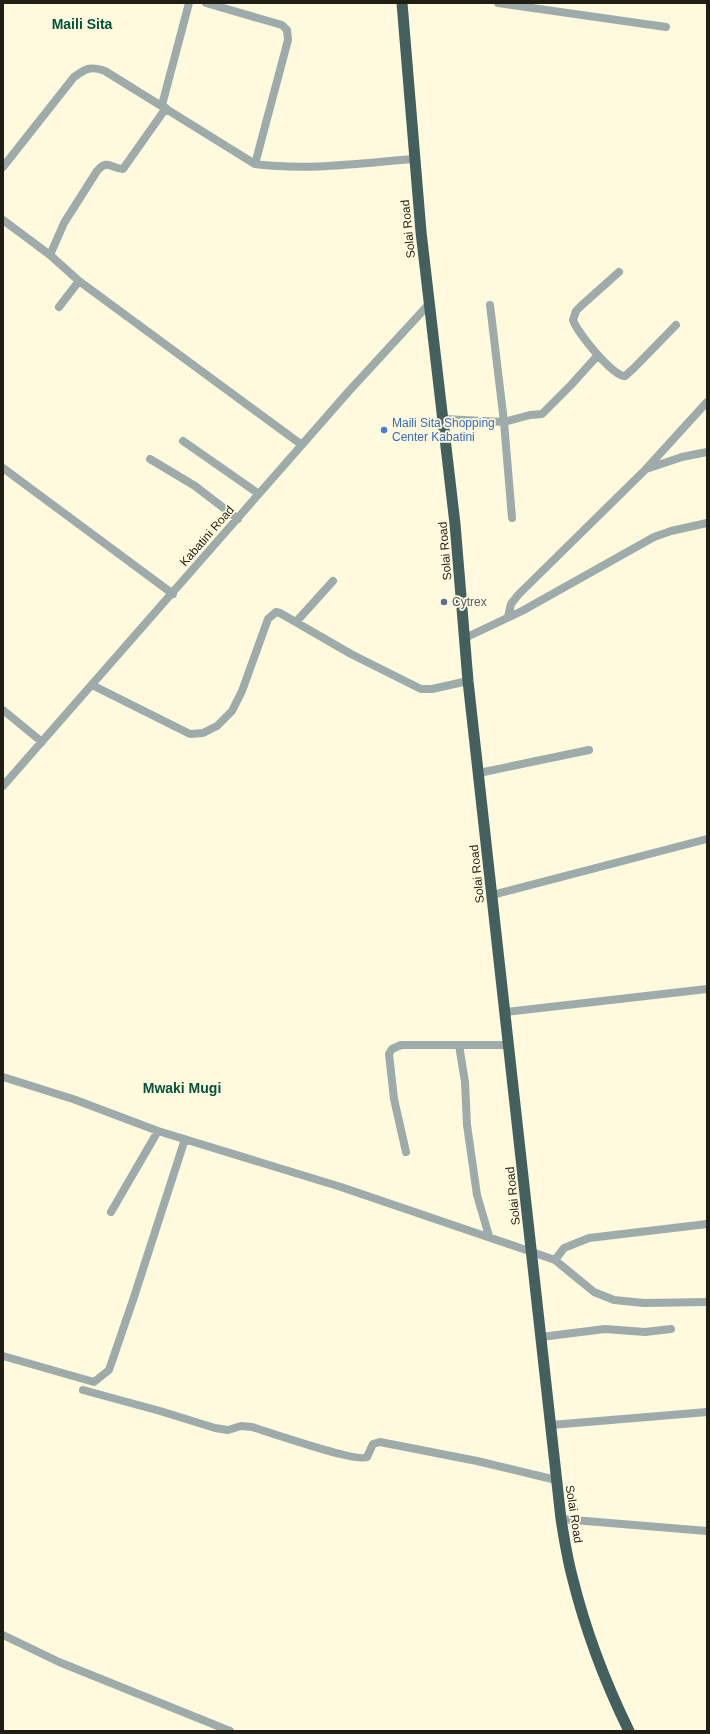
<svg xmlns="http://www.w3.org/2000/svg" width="710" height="1734" font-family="Helvetica,sans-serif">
	<rect width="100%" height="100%" fill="#fffade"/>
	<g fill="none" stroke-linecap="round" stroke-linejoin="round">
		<path stroke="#9dabaa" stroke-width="8" d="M206,3L282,25L287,30L288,40L255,164
			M498,3L666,27
			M162,105L189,3
			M3,167L74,77C86,68 91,66 105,71L255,164C308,171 362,163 414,159
			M3,220L50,255L79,281L302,445
			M50,255L64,223L97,171C108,158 111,169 123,169L166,108
			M619,272L582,305L576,311L573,320C577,332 613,377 625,376L634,368L676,325
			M490,305L504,422L512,518
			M59,307L79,281
			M444,419L504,422L530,415L542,414L571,385L598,355
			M183,441L259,494
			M150,459L195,486L238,519
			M3,468L173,594
			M646,469L682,457L707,452
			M508,617L511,604L518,595L646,469L707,402
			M296,622L333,581
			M465,638L522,611L654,537L671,531L707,523
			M92,685L190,734L203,733L217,726L232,711L242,691L268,619L276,612L280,613L351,654L421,689H432L468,681
			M3,710L42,742
			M479,773L589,750
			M3,786L349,391L430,303
			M492,895L707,839
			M506,1012L707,989
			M459,1045L465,1082L467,1125L477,1195L489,1236
			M3,1077L73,1099L158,1131L341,1187L532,1252L555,1260L594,1292L614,1300L644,1303L707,1302
			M406,1152L394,1099L389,1054L392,1049L401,1045H509
			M111,1212L158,1131
			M555,1260L564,1248L589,1238L707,1224
			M541,1337L605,1329L645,1332L671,1329
			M3,1356L94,1382L109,1370L133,1300L185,1139
			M83,1390L160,1411L215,1428L228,1430L241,1426L252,1427C268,1432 358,1463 367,1457L373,1444L380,1442L477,1461L556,1480
			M551,1425L707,1412
			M561,1519L707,1531
			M3,1635L59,1662L230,1731"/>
		<path stroke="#44605e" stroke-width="11" d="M402,3L421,232L455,524L468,681L561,1519C564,1538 567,1557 572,1576C585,1629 605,1682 629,1731"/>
	</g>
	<circle fill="#3f7fe0" stroke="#fffade" stroke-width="1.5" cx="384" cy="430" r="4"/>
	<circle fill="#5c6f8a" stroke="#fffade" stroke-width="1.5" cx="444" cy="602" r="4"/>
	<g text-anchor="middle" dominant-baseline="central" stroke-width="3.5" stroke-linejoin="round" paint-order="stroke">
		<g font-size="12" fill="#1f1d14" stroke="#fffade">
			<text transform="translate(408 229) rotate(-96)">Solai Road</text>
			<text transform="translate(207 536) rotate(-49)">Kabatini Road</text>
			<text transform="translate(445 551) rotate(-95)">Solai Road</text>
			<text transform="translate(477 874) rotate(-96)">Solai Road</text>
			<text transform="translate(513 1196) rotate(-96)">Solai Road</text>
			<text transform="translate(574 1514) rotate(81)">Solai Road</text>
		</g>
		<g font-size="12" fill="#366cbe" stroke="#fffade" text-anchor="start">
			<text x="392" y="423">Maili Sita Shopping<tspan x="392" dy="14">Center Kabatini</tspan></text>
		</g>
		<g font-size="12" fill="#4e5e75" stroke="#fffade" text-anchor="start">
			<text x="452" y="602">Cytrex</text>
		</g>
		<g font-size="14" font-weight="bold" fill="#04533b" stroke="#fffade">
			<text x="82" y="24">Maili Sita</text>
			<text x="182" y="1088">Mwaki Mugi</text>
		</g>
	</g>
	<rect width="710" height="1734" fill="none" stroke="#1f1d14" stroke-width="8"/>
</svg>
